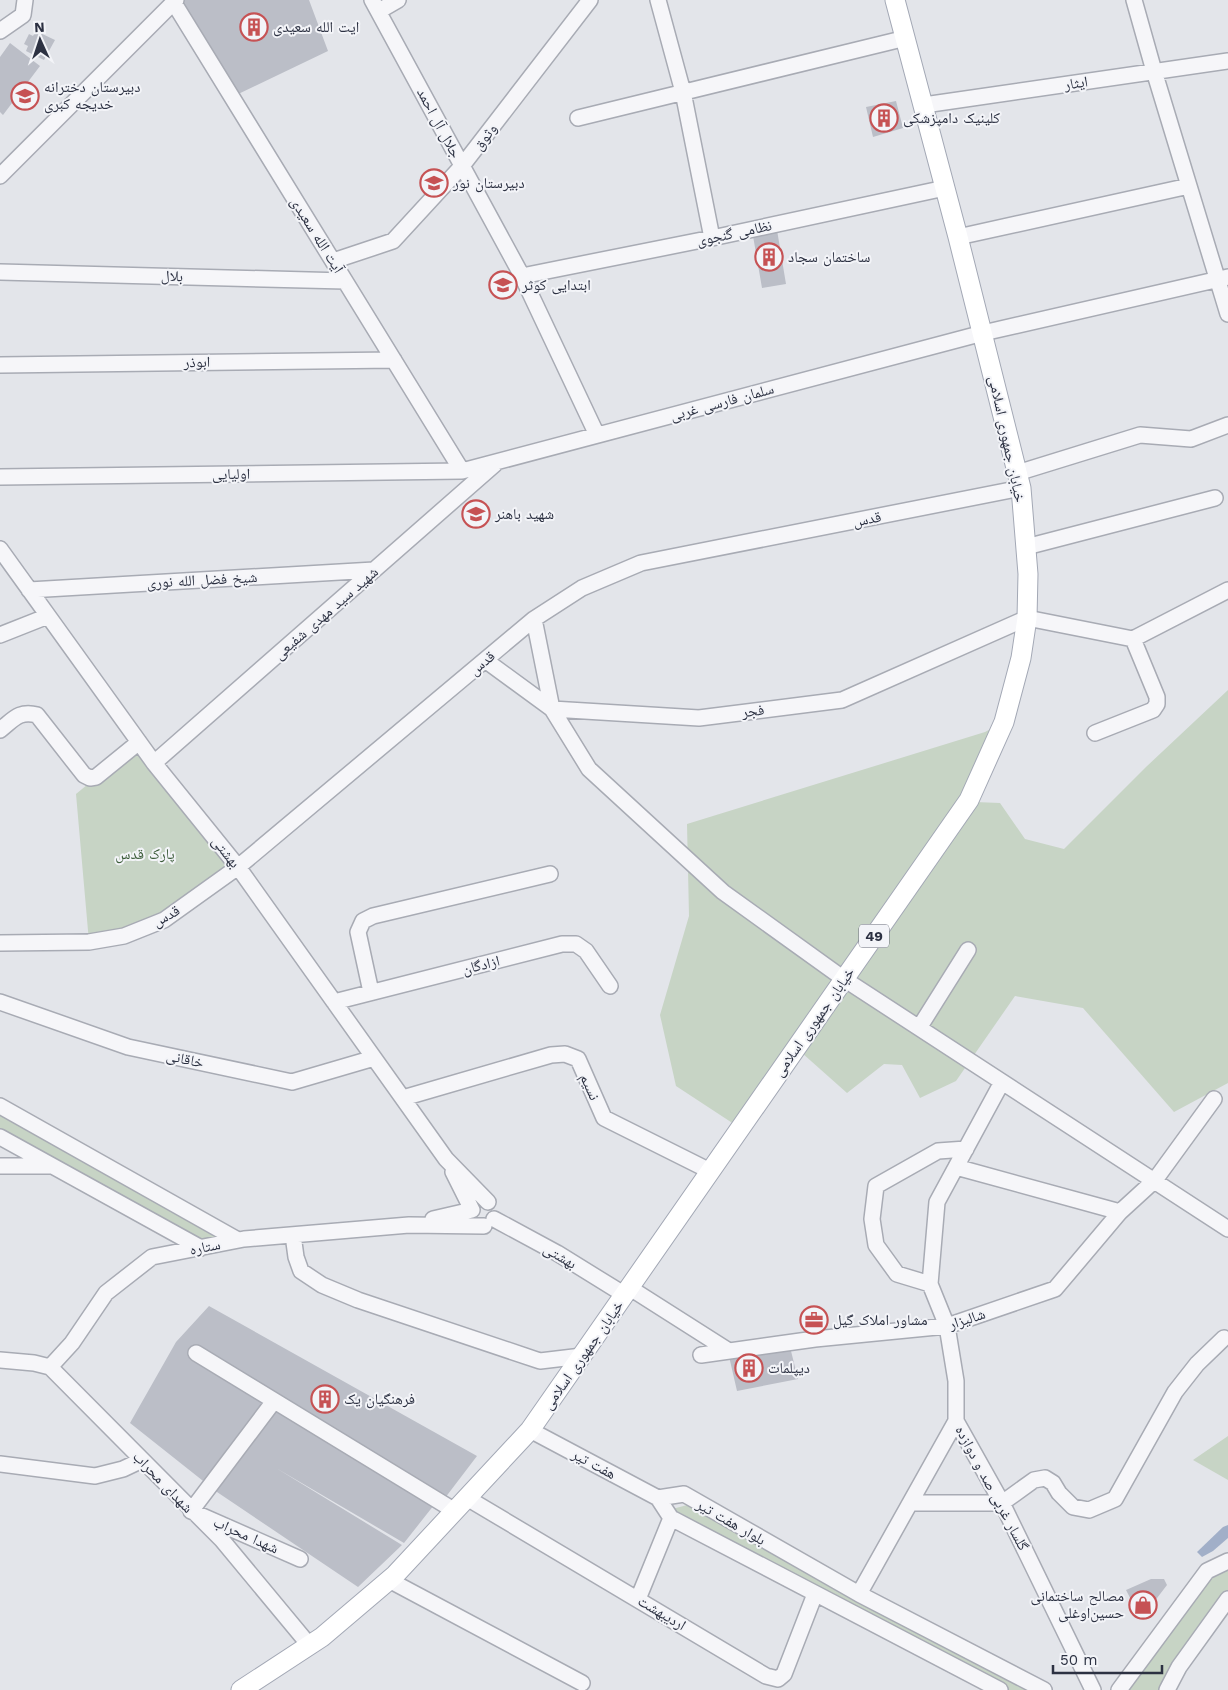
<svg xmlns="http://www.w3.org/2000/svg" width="1228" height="1690" font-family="'Work Sans','Noto Naskh Arabic',sans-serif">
	<rect width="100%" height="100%" fill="#e3e5ea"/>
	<path fill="#c7d4c5" d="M1228,690V1083L1174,1112L1083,1008L1015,996L956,1081L920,1098L902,1065L884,1064L847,1093L802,1053L975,802L1000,803L1025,839L1064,849L1146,767Z
		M1002,723L968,800L740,1128L676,1086L660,1015L689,916L687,824L985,732Z
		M139,742L238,867L164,920L89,942L76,794Z
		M0,1108L237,1240L206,1246L0,1132Z
		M1228,1436V1480L1193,1460Z
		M691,1504L1043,1690H1000L661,1512Z
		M1228,1561V1600L1166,1690H1119L1207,1572Z"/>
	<path fill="#a1afc8" d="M1228,1525V1538L1213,1551L1202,1557L1197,1552L1223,1527Z"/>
	<path fill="#bbbec7" d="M176,0H309L328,51L232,97Z
		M36,31L55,40L44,60L26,51L28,46L24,44L29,34L33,36Z
		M10,43L40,66L3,115L0,112V57Z
		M896,101L903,128L873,137L866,107Z
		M776,224L786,284L762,288L752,230Z
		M209,1306L477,1456L445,1498L434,1505L404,1543L276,1468L402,1545L358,1587L217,1492L130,1423L176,1342Z
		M821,1310L824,1326L806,1329L803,1315Z
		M789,1343L798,1379L737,1391L728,1352Z
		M1151,1579H1164L1167,1585L1141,1619L1126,1590Z"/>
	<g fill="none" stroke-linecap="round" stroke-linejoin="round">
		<g stroke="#a8abb4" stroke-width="18">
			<path id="minor" d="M372,0L522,276L597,435
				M658,0L683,92L712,238
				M1134,0L1154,71L1228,314
				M174,3L462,471
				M379,11L398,0
				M0,31L23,15L25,0
				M924,105L1228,61
				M578,118L906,38
				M0,176L176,0
				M958,237L1189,186
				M333,261L393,241L462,166L590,0
				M0,272L345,281
				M522,276L712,238L945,188
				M0,365L394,360
				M1017,473L1140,435L1191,439L1228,425
				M0,477L462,471L983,333L1228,277
				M1026,547L1215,498
				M0,549L154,763L238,867L446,1159L488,1202
				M29,590L374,570
				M534,619L552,709
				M0,635L48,616
				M485,660L552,709L589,769L723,892L844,979L1228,1229
				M552,709L699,718L842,700L1027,618L1133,639L1228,590
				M0,730C13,720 19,710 37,715L84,775L90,778L96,777L139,742
				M1095,733L1153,710L1157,704V697L1133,639
				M154,763L495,464
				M0,943L89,942L124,936L164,920L238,867L534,619L582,588L641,563L1021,488
				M371,992L358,932L363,921L373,916L550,874
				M0,1002L128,1047L292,1082L374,1058
				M334,1002L562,944H576L586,951L610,986
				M919,1028L968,950
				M1002,1082L937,1202L930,1284L947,1326L956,1381V1421L1002,1503L1093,1690
				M403,1098L551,1055L565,1054L578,1059L604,1118L710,1171
				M0,1106L238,1240
				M0,1137L201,1248
				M0,1166H48
				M956,1167L1120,1212
				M433,1219L472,1210L453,1172
				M494,1219L557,1253L625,1295
				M293,1235L296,1257L301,1271L322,1285L358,1300L540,1361L582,1356
				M930,1284L897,1274L876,1245L872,1219L876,1186L938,1151L966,1149
				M630,1288L729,1351
				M196,1353L455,1511
				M701,1355L815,1339L947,1326L1055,1289L1120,1212L1155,1180L1214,1099
				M0,1360L34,1363L50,1367
				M50,1367L72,1343L106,1293L152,1257L244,1239L409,1225L484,1226
				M50,1367L222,1540L310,1646
				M274,1401L191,1511L300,1559
				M530,1430L658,1498L671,1518L1000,1690
				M0,1464L95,1476L123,1469L142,1460
				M467,1498L766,1676L778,1679L784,1674L815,1594
				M658,1498L684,1494L859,1594L1044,1690
				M910,1503H1002L1034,1480L1045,1478L1053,1483L1059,1493L1073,1507L1089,1510L1115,1499L1175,1392L1197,1364L1224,1338
				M389,1580L582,1683
				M859,1594L956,1421
				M638,1599L671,1518
				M1119,1690L1207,1571L1228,1561
				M1167,1690L1179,1667L1228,1599"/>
		</g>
		<g stroke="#a3a8b5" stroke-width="21">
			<path id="major" d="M241,1690L322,1637L395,1575L530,1430L969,800L1004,722L1021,658L1027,618L1028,574L1021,488L958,237L895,0"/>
		</g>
		<use href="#minor" stroke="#f6f6f9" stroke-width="15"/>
		<use href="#major" stroke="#fff" stroke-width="19"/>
	</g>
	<defs>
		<g id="building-ring" transform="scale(1.4375)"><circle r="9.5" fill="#f3f4f8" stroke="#c65254" stroke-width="1.5"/><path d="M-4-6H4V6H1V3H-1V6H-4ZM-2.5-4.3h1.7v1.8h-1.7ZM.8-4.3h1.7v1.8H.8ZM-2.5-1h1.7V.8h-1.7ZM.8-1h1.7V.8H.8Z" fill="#c65254"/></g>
		<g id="school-ring" transform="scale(1.4375)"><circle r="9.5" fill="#f3f4f8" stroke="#c65254" stroke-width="1.5"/><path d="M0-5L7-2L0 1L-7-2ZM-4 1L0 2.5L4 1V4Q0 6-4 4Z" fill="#c65254"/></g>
		<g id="office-ring" transform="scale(1.4375)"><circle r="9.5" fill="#f3f4f8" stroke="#c65254" stroke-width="1.5"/><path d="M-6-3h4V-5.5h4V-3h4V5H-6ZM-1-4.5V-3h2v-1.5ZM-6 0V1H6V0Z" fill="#c65254"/></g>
		<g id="shop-ring" transform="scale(1.4375)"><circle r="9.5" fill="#f3f4f8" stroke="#c65254" stroke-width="1.5"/><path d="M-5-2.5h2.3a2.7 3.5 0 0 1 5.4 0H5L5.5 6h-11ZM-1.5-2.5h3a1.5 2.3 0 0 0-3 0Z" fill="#c65254"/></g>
	</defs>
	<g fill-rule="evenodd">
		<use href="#building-ring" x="254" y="27"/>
		<use href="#school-ring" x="25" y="96"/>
		<use href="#building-ring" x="884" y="118"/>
		<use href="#school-ring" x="434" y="183"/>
		<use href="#building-ring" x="769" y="257"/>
		<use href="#school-ring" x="503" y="285"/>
		<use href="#school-ring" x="476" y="514"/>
		<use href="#office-ring" x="814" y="1320"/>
		<use href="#building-ring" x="749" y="1368"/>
		<use href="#building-ring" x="325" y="1399"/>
		<use href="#shop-ring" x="1143" y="1605"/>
	</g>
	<g text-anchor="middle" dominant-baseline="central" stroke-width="4" stroke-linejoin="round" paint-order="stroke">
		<rect fill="#f3f4f8" stroke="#686c79" stroke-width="1" x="859" y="924.5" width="30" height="23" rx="4"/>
		<g font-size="14" font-weight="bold" fill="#2c3142">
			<text x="874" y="936">49</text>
		</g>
		<g font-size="15" fill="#2c3142" stroke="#f3f4f8" text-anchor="start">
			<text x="273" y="27">ایت الله سعیدی</text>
			<text x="44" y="87">دبیرستان دخترانه<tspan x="44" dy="17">خدیجه کبری</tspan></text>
			<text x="903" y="118">کلینیک دامپزشکی</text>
			<text x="453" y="183">دبیرستان نور</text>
			<text x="788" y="257">ساختمان سجاد</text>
			<text x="522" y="285">ابتدایی کوثر</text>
			<text x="495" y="514">شهید باهنر</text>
			<text x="833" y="1320">مشاور املاک گیل</text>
			<text x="768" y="1368">دیپلمات</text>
			<text x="344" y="1399">فرهنگیان یک</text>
			<text x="1124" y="1596" text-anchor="end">مصالح ساختمانی<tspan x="1124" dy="17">حسین‌اوغلی</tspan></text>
		</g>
		<g font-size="15" fill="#2c3142" stroke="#f3f4f8">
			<text transform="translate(1076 83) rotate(-9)">ایثار</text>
			<text transform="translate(439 123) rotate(62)">جلال آل احمد</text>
			<text transform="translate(485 137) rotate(-53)">وثوق</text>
			<text transform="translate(734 233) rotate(-12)">نظامی گنجوی</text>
			<text transform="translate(317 235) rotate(58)">آیت الله سعیدی</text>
			<text transform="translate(172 276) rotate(2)">بلال</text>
			<text transform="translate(197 362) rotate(-1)">ابوذر</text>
			<text transform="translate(722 402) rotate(-15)">سلمان فارسی غربی</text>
			<text transform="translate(1007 439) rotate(78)">خیابان جمهوری اسلامی</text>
			<text transform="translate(231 474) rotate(-1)">اولیایی</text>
			<text transform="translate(867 519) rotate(-11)">قدس</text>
			<text transform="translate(202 580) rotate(-3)">شیخ فضل الله نوری</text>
			<text transform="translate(326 613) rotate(-41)">شهید سید مهدی شفیعی</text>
			<text transform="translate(482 663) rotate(-40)">قدس</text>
			<text transform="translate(753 711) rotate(-7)">فجر</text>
			<text transform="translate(226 852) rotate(52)">بهشتی</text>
			<text transform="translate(166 916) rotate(-29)">قدس</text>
			<text transform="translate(481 965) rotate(-14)">ازادگان</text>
			<text transform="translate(814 1022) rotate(-55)">خیابان جمهوری اسلامی</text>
			<text transform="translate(185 1059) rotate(12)">خاقانی</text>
			<text transform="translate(590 1087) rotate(66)">نسیم</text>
			<text transform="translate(205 1247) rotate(-11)">ستاره</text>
			<text transform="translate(560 1256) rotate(30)">بهشتی</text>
			<text transform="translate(967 1319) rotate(-18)">شالیزار</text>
			<text transform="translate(583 1355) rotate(-55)">خیابان جمهوری اسلامی</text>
			<text transform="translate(594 1464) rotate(28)">هفت تیر</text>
			<text transform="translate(163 1482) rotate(46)">شهدای محراب</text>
			<text transform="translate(992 1488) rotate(62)">گلسار غربی صد و دوازده</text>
			<text transform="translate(731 1522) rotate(30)">بلوار هفت تیر</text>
			<text transform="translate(246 1535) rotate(24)">شهدا محراب</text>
			<text transform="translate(662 1613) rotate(31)">اردیبهشت</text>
		</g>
		<g font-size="15" fill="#3c5c3a" stroke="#f3f4f8">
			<text x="145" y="854">پارک قدس</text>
		</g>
	</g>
	<g transform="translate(40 40) rotate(357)" stroke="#f3f4f8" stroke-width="4" paint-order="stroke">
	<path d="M0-4L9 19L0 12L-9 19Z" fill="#2c3142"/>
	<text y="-8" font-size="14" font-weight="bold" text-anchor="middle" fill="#2c3142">N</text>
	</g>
	<path d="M1053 1665v8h109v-8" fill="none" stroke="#2c3142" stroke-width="2.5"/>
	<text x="1060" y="1665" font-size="15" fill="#2c3142" stroke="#f3f4f8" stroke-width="4" paint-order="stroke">50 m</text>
</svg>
